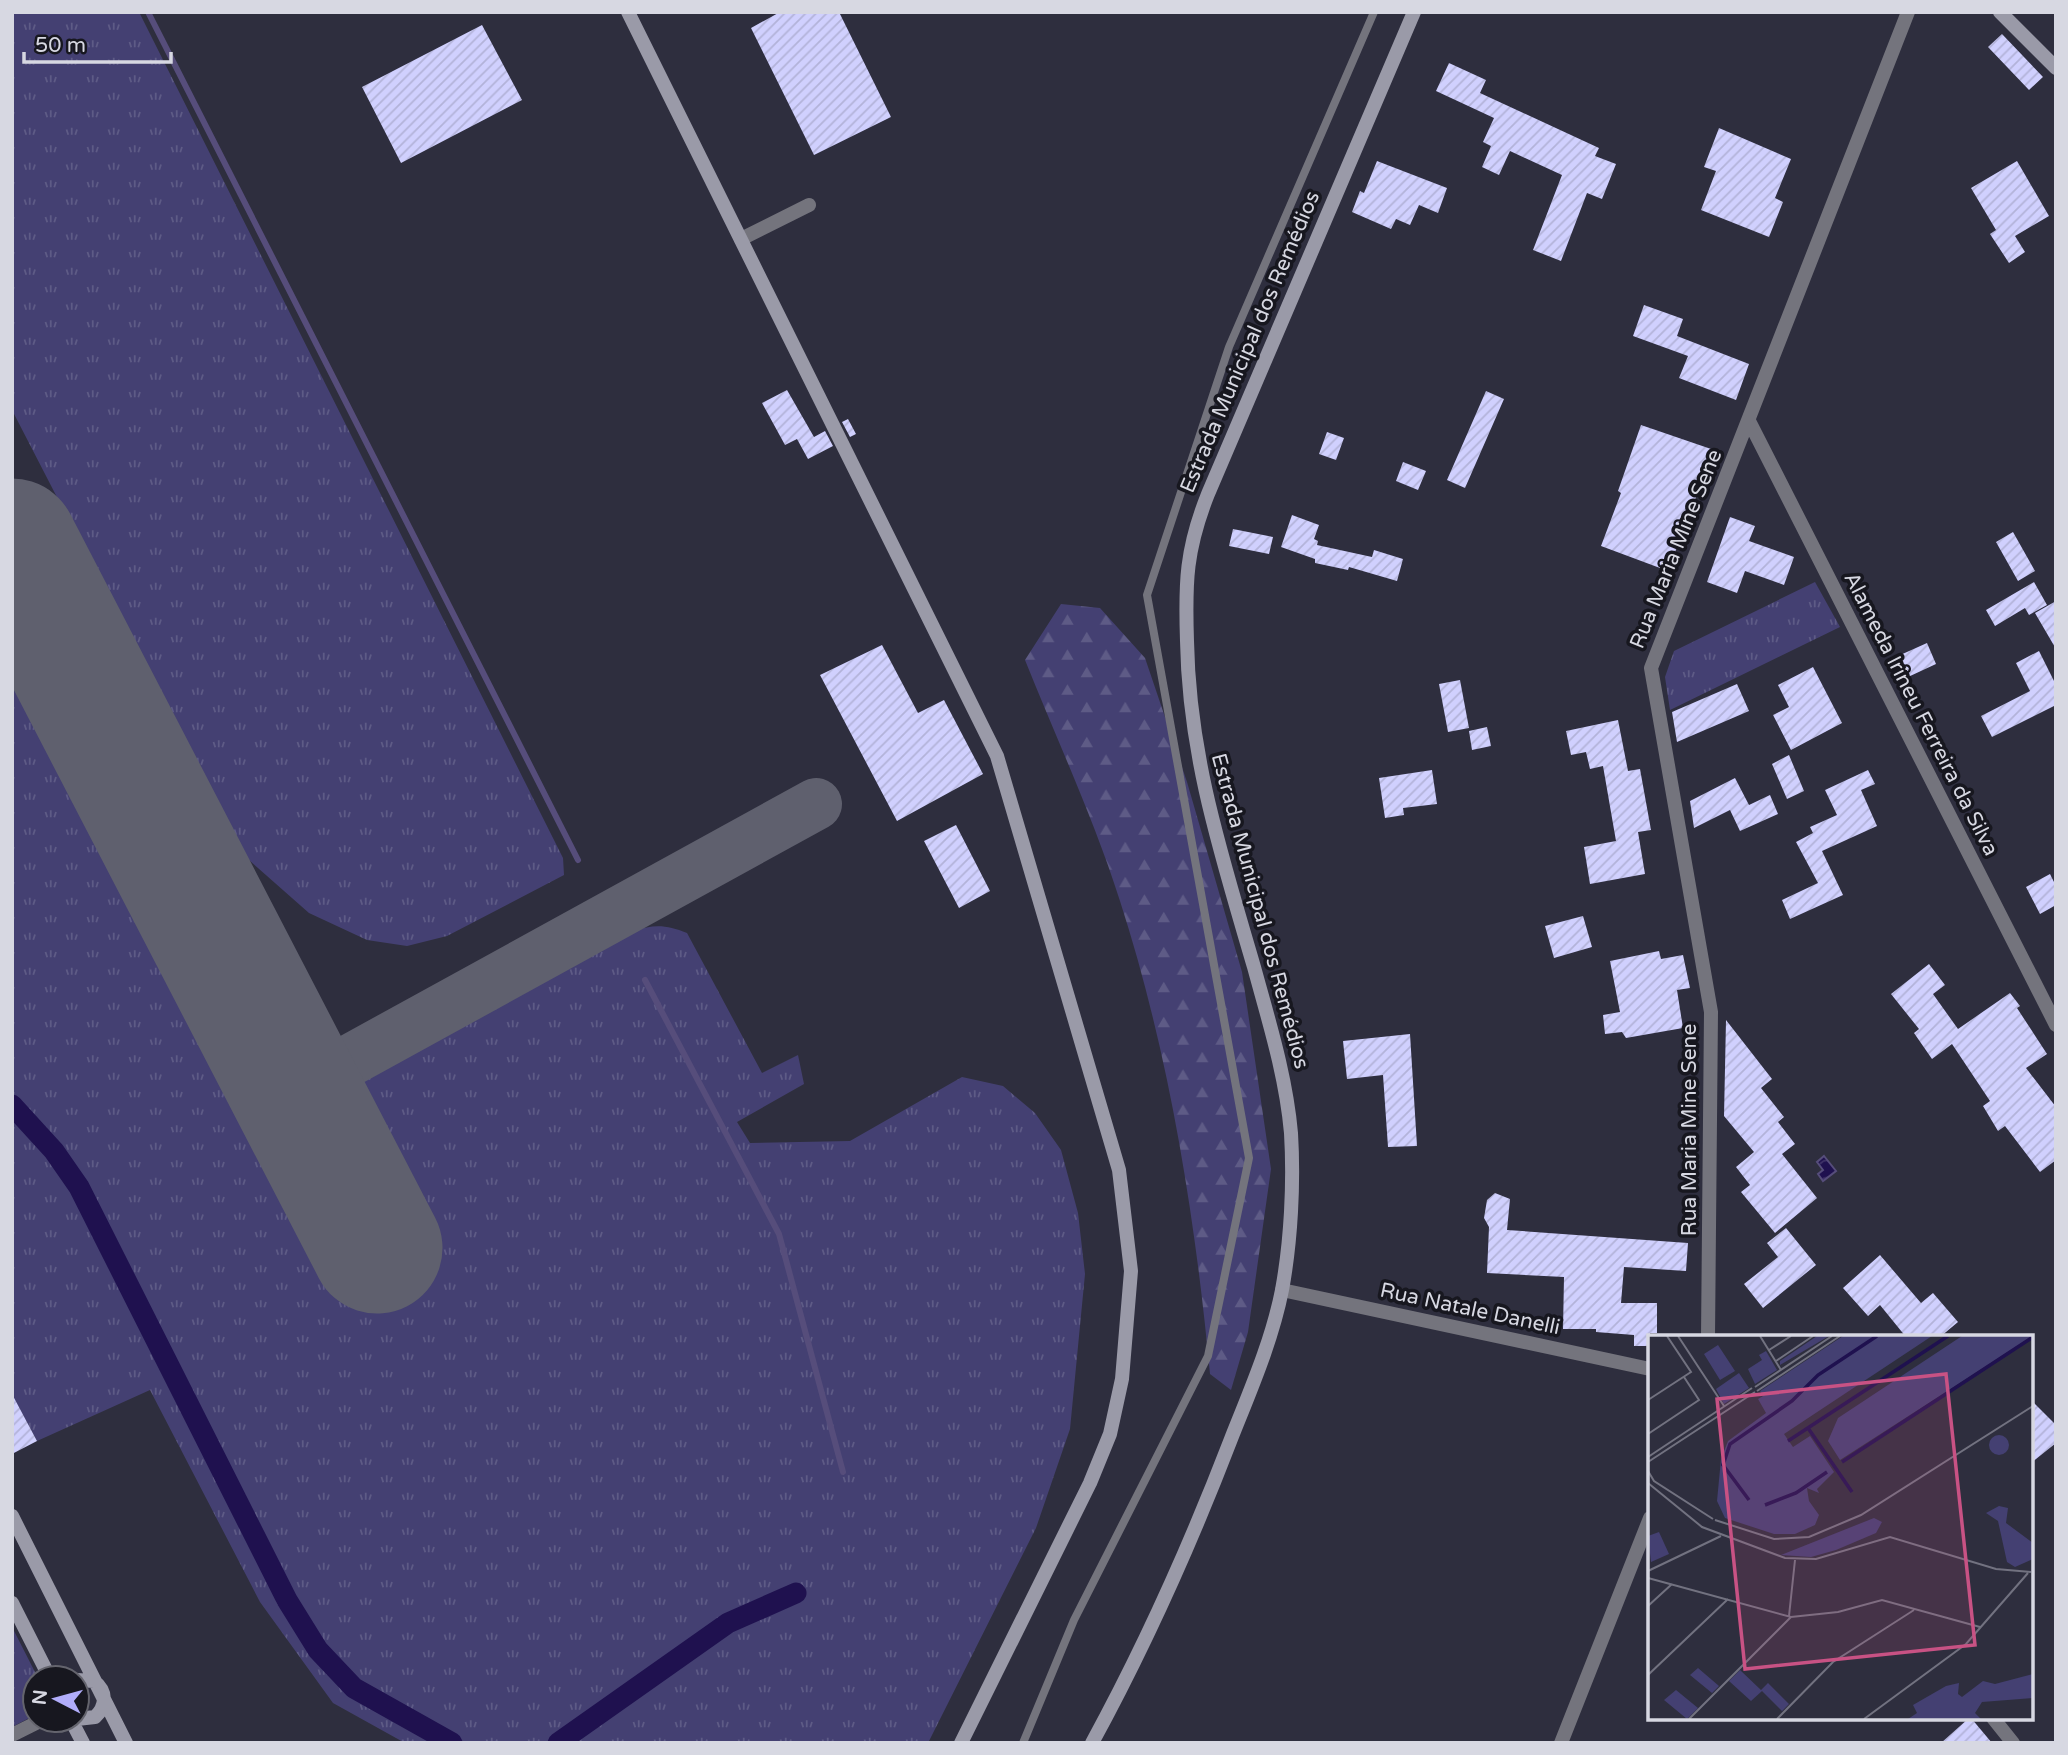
<svg xmlns="http://www.w3.org/2000/svg" width="2068" height="1755" font-family="'Varela Round',sans-serif">
	<defs>
		<pattern id="grass-tufts" width="24" height="20" patternUnits="userSpaceOnUse" patternTransform="scale(1.75)"><rect width="24" height="20" fill="#444072"/><path d="M3 7l-1-3M5 7V3M7 7l1-3M15 17l-1-3M17 17v-4M19 17l1-3" fill="none" stroke="#5e5b86"/></pattern>
		<pattern id="forest-firs" width="22" height="20" patternUnits="userSpaceOnUse" patternTransform="scale(1.75)"><rect width="22" height="20" fill="#444072"/><path d="M5 1l3.5 6h-7zM16 11l3.5 6h-7z" fill="#5e5b86"/></pattern>
		<pattern id="water-waves" width="16" height="10" patternUnits="userSpaceOnUse" patternTransform="scale(1.75)"><rect width="16" height="10" fill="#1f114f"/><path d="M0 5q4-4 8 0t8 0" fill="none" stroke="#3f3368"/></pattern>
		<pattern id="building-hatch" width="6" height="6" patternUnits="userSpaceOnUse" patternTransform="scale(1.75)"><rect width="6" height="6" fill="#d0d0fe"/><path d="M-1 1l2-2M0 6l6-6M5 7l2-2" fill="none" stroke="#b3b3d9"/></pattern>
	</defs>
	<rect width="100%" height="100%" fill="#2e2e3e"/>
	<path fill="url(#grass-tufts)" d="M12,12H139L563,858L564,875L447,936L407,946L367,940L309,913L240,852L12,410Z
		M1815,582L1840,627L1670,710L1665,677L1674,651Z
		M12,684L320,1276L430,1221L358,1079L634,931C654,924 667,925 687,933L762,1073L798,1055L804,1084L737,1122L750,1143L850,1141L962,1077L1003,1086L1035,1113L1061,1150L1078,1213L1085,1274L1070,1429L1036,1528L928,1743H405L333,1703L260,1602L150,1390L37,1441L17,1404L12,1406Z
		M12,1627L38,1678H35V1715L12,1727Z"/>
	<path fill="url(#forest-firs)" d="M1061,604L1100,608L1145,658L1187,782L1242,972L1271,1169L1248,1332L1231,1390L1210,1374C1195,1215 1169,1053 1120,901C1094,819 1057,740 1025,660Z"/>
	<path fill="url(#water-waves)" stroke="#564d7b" stroke-width="2" d="M1824,1156L1836,1171L1823,1181L1818,1174L1823,1170L1817,1162Z"/>
	<g fill="none" stroke-linecap="round" stroke-linejoin="round">
		<path stroke="#564d7b" stroke-width="6" d="M148,12L578,860
			M645,980L779,1234L843,1472"/>
		<path stroke="#1f114f" stroke-width="21" d="M12,1105L54,1151L79,1187L287,1600L318,1650L354,1688L452,1743
			M558,1743L728,1623L796,1593"/>
		<path stroke="#5f606e" stroke-width="52" d="M296,1090L816,804"/>
		<path stroke="#5f606e" stroke-width="131" d="M12,544L377,1248"/>
	</g>
	<path fill="url(#building-hatch)" d="M780,12H839L891,117L814,155L751,28Z
		M482,25L522,100L401,163L362,87Z
		M2002,34L2043,77L2029,90L1988,47Z
		M1449,63L1486,80L1480,93L1599,148L1595,156L1616,164L1602,199L1587,193L1561,261L1533,250L1562,175L1510,151L1499,175L1482,167L1491,146L1483,142L1494,118L1436,91Z
		M1719,128L1791,159L1775,198L1783,202L1769,237L1701,210L1716,171L1704,167Z
		M1377,161L1447,188L1438,213L1419,205L1410,225L1396,219L1391,229L1352,212L1360,191L1364,193Z
		M2017,161L2049,216L2015,236L2025,252L2009,263L1990,234L1996,230L1971,188Z
		M1644,305L1683,319L1677,336L1749,364L1736,400L1679,378L1688,356L1633,336Z
		M787,390L814,437L825,431L833,446L808,459L797,439L785,445L762,403Z
		M1486,391L1504,399L1465,488L1447,480Z
		M848,419L856,434L850,437L842,422Z
		M1641,425L1714,450L1668,571L1601,546L1621,493L1618,491Z
		M1327,432L1344,438L1336,460L1319,454Z
		M1403,462L1426,471L1418,490L1396,481Z
		M1292,515L1319,525L1314,539L1318,541L1317,545L1372,557L1374,550L1403,559L1397,581L1349,567L1348,570L1315,563V559L1281,547Z
		M1730,517L1755,526L1749,541L1794,557L1784,585L1745,571L1737,593L1707,582Z
		M1233,529L1273,537L1269,554L1229,546Z
		M2013,532L2035,571L2018,581L1996,542Z
		M2034,582L2047,605L2029,615L2025,608L1995,626L1986,610Z
		M2056,601V649L2035,613Z
		M1927,643L1936,664L1908,677L1898,656Z
		M882,645L918,713L944,700L983,774L897,821L820,675Z
		M2039,651L2056,685V705L1992,737L1981,716L2030,691L2016,663Z
		M1813,667L1842,723L1791,750L1773,715L1789,707L1778,685Z
		M1460,680L1469,728L1448,732L1439,684Z
		M1737,684L1749,711L1677,742L1672,712Z
		M1618,720L1628,771L1640,769L1651,830L1638,832L1645,874L1590,884L1584,847L1616,841L1603,766L1590,769L1586,752L1571,755L1566,731Z
		M1487,727L1491,746L1472,750L1469,731Z
		M1789,755L1804,791L1787,799L1772,764Z
		M1432,770L1437,804L1403,808L1404,815L1385,818L1379,778Z
		M1868,770L1875,784L1861,790L1877,826L1822,851L1843,895L1790,919L1782,900L1818,883L1796,842L1813,833L1810,827L1837,815L1825,790Z
		M1735,778L1749,805L1770,795L1778,814L1740,831L1730,810L1694,828L1690,801Z
		M956,825L990,891L959,908L924,841Z
		M2050,874L2056,886V905L2040,914L2026,887Z
		M1583,916L1592,947L1554,958L1545,926Z
		M1659,951L1661,959L1683,955L1690,988L1677,990L1683,1028L1626,1038L1622,1032L1605,1034L1603,1015L1620,1012L1610,961Z
		M1929,964L1945,985L1933,994L1958,1029L2010,993L2020,1006L2017,1008L2047,1054L2026,1068L2056,1107V1160L2040,1172L2005,1126L1998,1131L1983,1106L1990,1101L1952,1044L1932,1059L1914,1033L1919,1029L1891,994Z
		M1726,1020L1772,1079L1761,1088L1784,1117L1778,1122L1795,1144L1782,1154L1817,1198L1775,1233L1741,1192L1750,1185L1736,1167L1754,1152L1724,1116Z
		M1410,1034L1417,1146L1388,1147L1383,1075L1347,1079L1343,1041Z
		M1495,1193L1510,1199L1507,1230L1688,1243L1686,1271L1624,1267L1621,1303H1657V1333H1650V1346H1634V1335L1596,1332V1329H1563L1564,1277L1487,1273L1489,1227L1484,1218L1487,1200Z
		M1786,1228L1816,1265L1763,1308L1744,1284L1778,1257L1767,1243Z
		M1880,1255L1921,1303L1933,1293L1958,1322L1940,1337H1906L1880,1305L1868,1316L1843,1288Z
		M12,1394L37,1441L12,1454Z
		M2031,1400L2056,1425V1443L2031,1463Z
		M1971,1718L1992,1743H1941L1969,1718Z"/>
	<g fill="none" stroke-linecap="round" stroke-linejoin="round">
		<path stroke="#74747d" stroke-width="8" d="M1023,1743L1074,1620L1208,1356L1249,1158L1147,595L1229,347L1374,12"/>
		<path stroke="#74747d" stroke-width="14" d="M741,239L809,205
			M1749,421L2056,1025
			M1282,1290L1650,1369
			M1708,1337L1711,1012L1651,668L1908,12
			M1993,1718L2013,1743
			M12,1735L42,1720
			M1561,1743L1650,1518"/>
		<path stroke="#9a9aa8" stroke-width="14" d="M628,12L997,756L1119,1170L1131,1271L1122,1379L1110,1434L1090,1483L961,1743
			M2000,12L2056,68
			M12,1516L126,1743
			M12,1603L50,1678
			M77,1680L94,1681C107,1691 107,1706 95,1717L77,1719
			M71,1720L83,1743
			M1092,1743C1146,1644 1191,1543 1231,1439C1250,1391 1272,1341 1282,1290C1291,1241 1294,1183 1291,1133C1286,1076 1269,1022 1254,967C1222,857 1189,757 1187,641C1185,582 1186,549 1208,494L1414,12"/>
	</g>
	<g text-anchor="middle" dominant-baseline="central" stroke-width="7" stroke-linejoin="round" paint-order="stroke">
		<g font-size="21" fill="#d7d8e2" stroke="#17171f">
			<text transform="translate(1250 342) rotate(-67)">Estrada Municipal dos Remédios</text>
			<text transform="translate(1676 549) rotate(-68)">Rua Maria Mine Sene</text>
			<text transform="translate(1921 714) rotate(63)">Alameda Irineu Ferreira da Silva</text>
			<text transform="translate(1260 911) rotate(75)">Estrada Municipal dos Remédios</text>
			<text transform="translate(1689 1130) rotate(-90)">Rua Maria Mine Sene</text>
			<text transform="translate(1470 1309) rotate(12)">Rua Natale Danelli</text>
		</g>
	</g>
	<g transform="translate(1648 1335)">
		<rect width="385" height="385" fill="#2e2e3e"/>
		<path d="M169,1H181L132,30V26ZM195,1H284L136,99L145,112L162,101L186,137L169,154L171,158L159,153L161,166L171,180L167,190L147,199H126L77,183L69,166L73,124L80,106L118,78L110,64L115,61L112,56ZM314,1H385L192,125L180,106L190,83ZM118,16L129,35L107,49L100,34L114,25L111,20ZM91,38L101,53L76,69L68,54ZM50,333L71,351L64,358L42,340ZM92,335L113,355L120,348L141,369L134,376L114,356L103,366L81,346ZM28,355L50,373L39,384L16,365Z" fill="#444072"/>
		<path d="M341 110a10 10 0 1 1 20 0a10 10 0 1 1-20 0ZM351,171L360,173L358,188L385,208V224L367,232L359,227L350,186L338,178ZM226,183L234,187L228,198L188,215L163,222L133,220ZM385,339V363L334,367L327,378L333,384H260L269,378L265,370L298,351L311,348L310,359L314,362L335,346L347,349Z" fill="#444072"/>
		<path d="M70,10L87,36L72,45L56,19ZM11,197L21,219L3,227L0,201Z" fill="#444072"/>
		<path fill="none" stroke="#1f114f" stroke-width="3.5" d="M160,93L204,157M140,106L300,1M194,127L385,2M101,165L75,130L82,109L144,66L170,40L229,1M117,170L148,158L179,137"/>
		<path fill="none" stroke="#727280" stroke-width="2" d="M30,1L76,71M112,1L133,35M121,15L143,1M128,26L165,1M107,52L184,1M109,56L192,1M0,65L43,37L19,1M0,99L51,65L36,42M0,122L104,53M0,127L107,57M0,136L6,146L65,184M0,148L54,192L137,223L168,224L242,202L348,234L383,237M67,185L126,204L161,202L213,180L385,71M0,236L73,201M0,243L143,282L190,277L234,265L332,292M0,271L24,249M141,281L147,225M0,340L80,264M41,384L143,282M129,384L185,327L266,275M216,384L318,309L380,238"/>
		<path fill="#c85284" fill-opacity="0.15" stroke="#c85284" stroke-width="3.5" d="M298,39L327,310L97,334L69,64Z"/>
		<rect width="385" height="385" fill="none" stroke="#d7d8e2" stroke-width="3.5"/>
	</g>
	<rect width="2068" height="1755" fill="none" stroke="#d7d8e2" stroke-width="28"/>
	<g transform="translate(56 1699) rotate(276)"><circle r="33" fill="#17171f" stroke="#64646d" stroke-width="2"/>
	<path d="M0-5L12 26L0 18L-12 26Z" fill="#b1adfa"/>
	<text y="-10" font-size="19" font-weight="bold" text-anchor="middle" fill="#d7d8e2">N</text>
	</g>
	<path d="M24 52v10h147v-10" fill="none" stroke="#d7d8e2" stroke-width="3.5"/>
	<text x="35" y="52" font-size="21" fill="#d7d8e2" stroke="#17171f" stroke-width="5" paint-order="stroke">50 m</text>
</svg>
